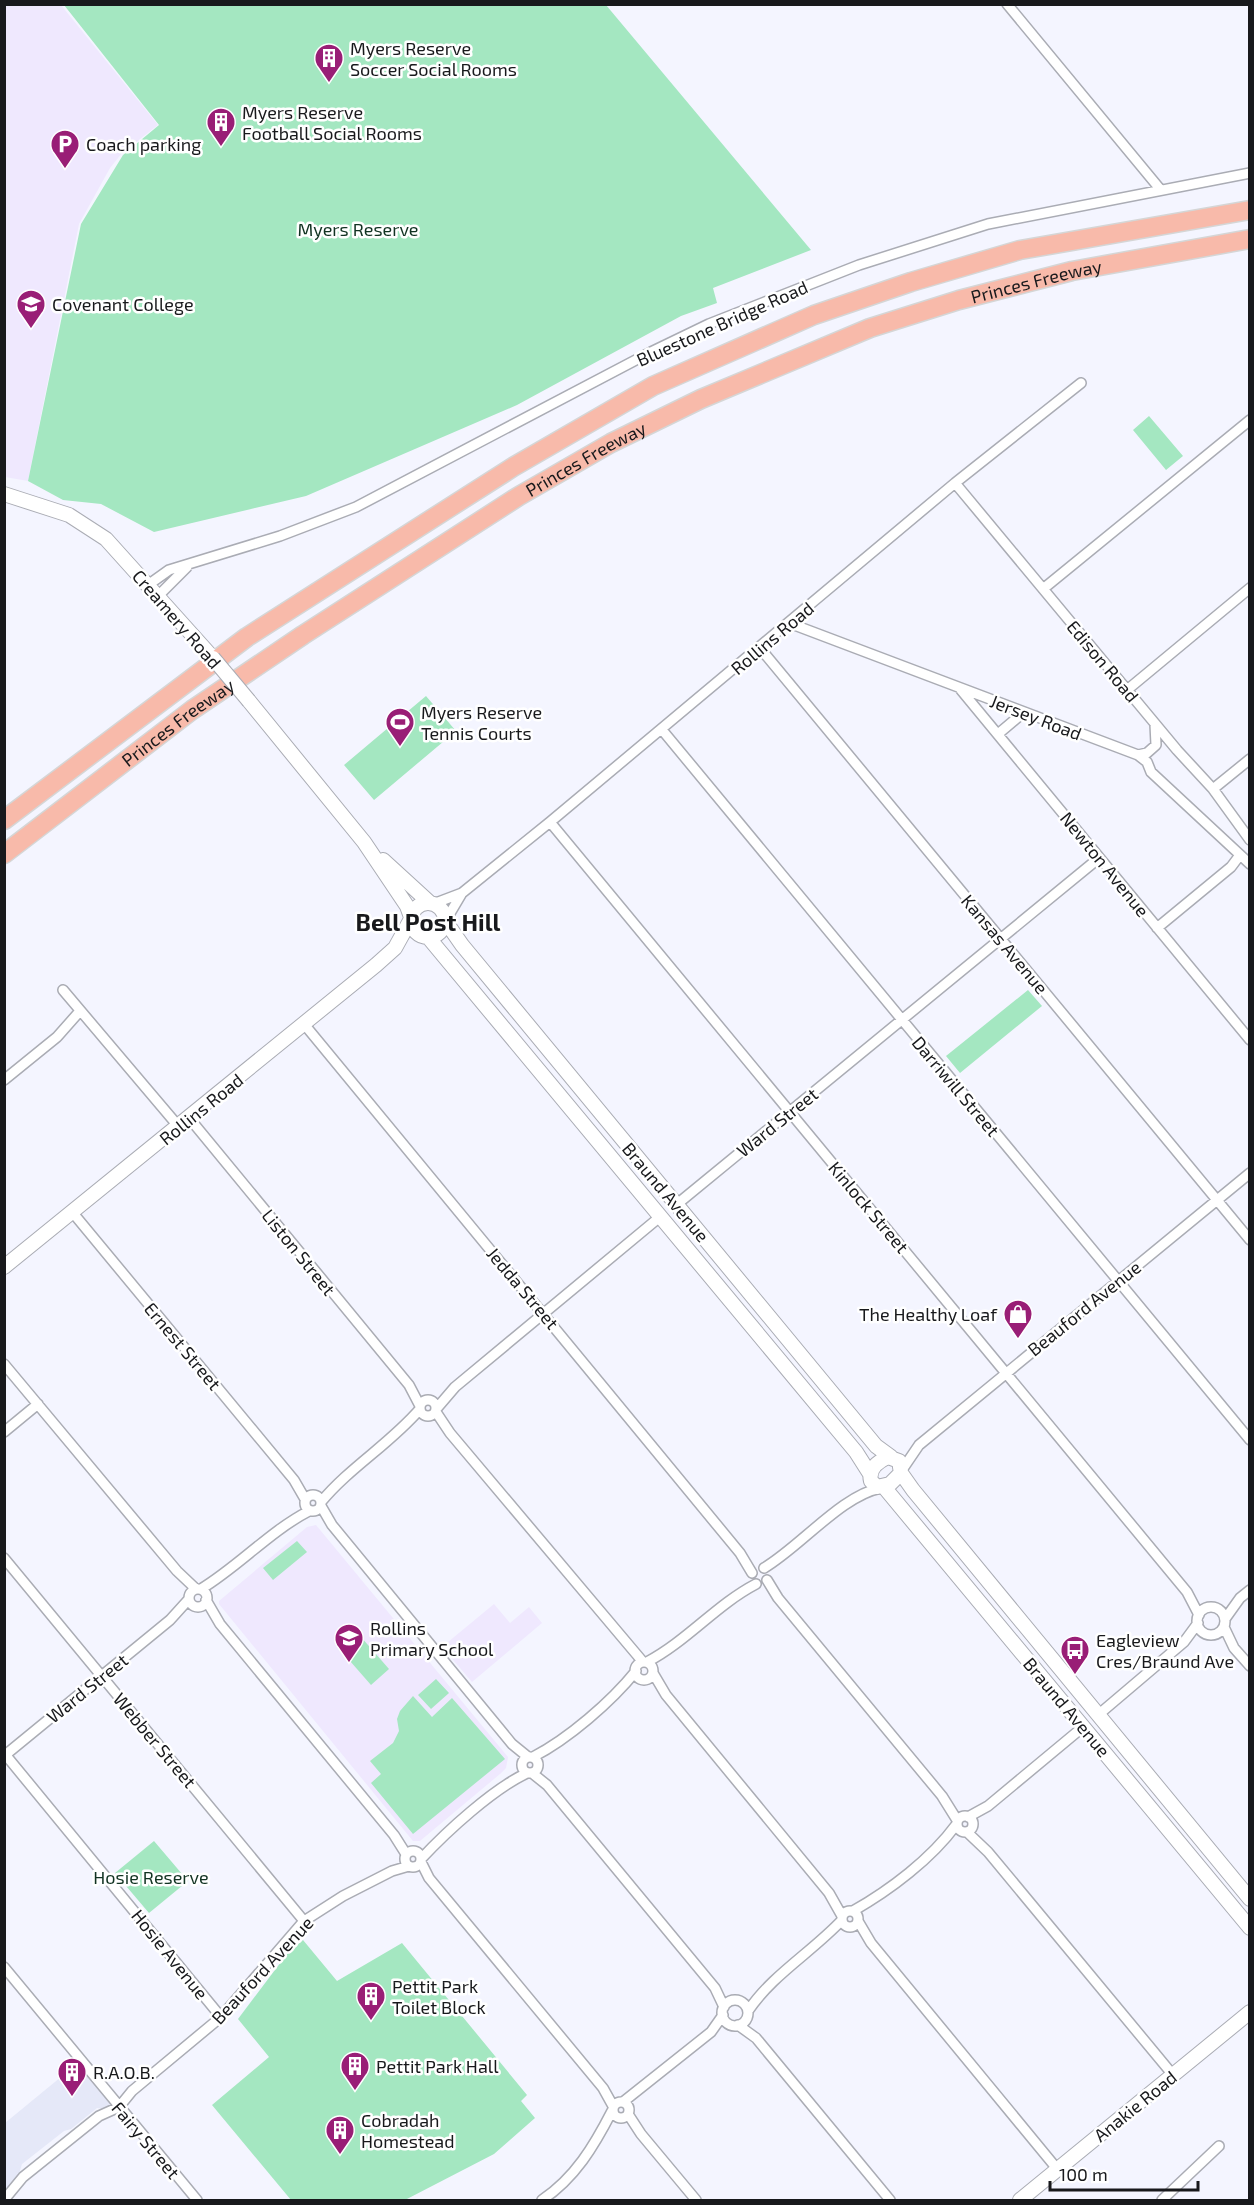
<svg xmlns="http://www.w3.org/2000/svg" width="1254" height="2205" font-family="'Exo 2',sans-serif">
	<rect width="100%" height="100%" fill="#f4f5ff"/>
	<path fill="#e5e8f8" d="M78,2063L111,2104L104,2109L97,2108L71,2129L64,2131L22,2164L18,2177L9,2188L5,2189V2123Z"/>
	<path fill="#efe8fe" d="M5,4L61,5L158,125L122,153L110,168L79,224L28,481L5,477Z
		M316,1525L508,1757L506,1768L500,1774L420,1841H413L219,1604V1601L307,1527Z
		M494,1604L510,1623L529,1607L542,1623L472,1682L442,1647Z"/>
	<path fill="#a4e7c1" d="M64,5H606L811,250L713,288L717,303L681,316L517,405L306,496L154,532L101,504L63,500L28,481L81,224L123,155L159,125Z
		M1149,416L1183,456L1166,470L1133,430Z
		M426,696L456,731L374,800L344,765Z
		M1028,990L1042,1006L960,1073L946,1056Z
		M297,1541L307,1552L273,1580L263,1568Z
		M361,1637L389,1669L371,1685L343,1653Z
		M436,1679L449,1693L431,1709L418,1695Z
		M413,1696L432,1717L452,1698L505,1759L413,1834L371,1783L381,1774L370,1761L393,1743L399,1731L397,1719L400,1711Z
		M154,1841L188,1881L149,1913L115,1873Z
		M303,1940L337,1981L402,1943L527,2095L521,2101L535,2118L494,2154L405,2200H291L212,2105L269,2057L238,2019L287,1954Z"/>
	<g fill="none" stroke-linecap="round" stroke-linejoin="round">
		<g stroke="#aaacb4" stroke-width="12">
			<path id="street" d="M1007,4L1160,189
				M955,483L1177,750L1213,789L1250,840
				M148,585L169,570L280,536L356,507L651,352L709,324L859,265L988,224L1250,173
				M1043,589L1250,420
				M158,596L187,567
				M789,623L1138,755L1147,762L1151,772L1250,864
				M760,648L1250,1240
				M961,690L1250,1040
				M1127,690L1250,588
				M663,731L1250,1440
				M998,734L1024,712
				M1138,755L1147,753L1156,745L1155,724
				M1213,789L1250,759
				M550,822L1187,1592L1199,1615
				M433,904L462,893L550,822L955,483L1081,383
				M446,920L462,893
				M1157,928L1231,867L1240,855
				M63,990L179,1127
				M304,1024L740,1553L752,1573
				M4,1080L57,1037L80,1011
				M190,1119L409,1385L420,1406
				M676,1205L1099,858
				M73,1213L294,1480L305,1499
				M4,1364L177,1571L196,1589
				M420 1408a8 8 0 1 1 16 0a8 8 0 1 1-16 0Z
				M437,1408L455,1387L661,1216
				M436,1412L450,1433L643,1662
				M4,1432L38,1404
				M902,1470L919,1445L1250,1173
				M305 1503a8 8 0 1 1 16 0a8 8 0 1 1-16 0Z
				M321,1502C350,1467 390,1444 420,1409
				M321,1506L332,1525L512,1744L528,1757
				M4,1558L304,1921
				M764,1568C800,1547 842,1495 881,1488
				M767,1580L778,1598L942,1796L957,1820
				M201,1589C239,1566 270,1531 309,1511
				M189 1598a9 9 0 1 1 18 0a9 9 0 1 1-18 0Z
				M206,1600L220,1624L394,1835L406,1854
				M1197 1621a14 14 0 1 1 28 0a14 14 0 1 1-28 0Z
				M1225,1619L1240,1598L1250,1590
				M1224,1627L1234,1648L1250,1666
				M647,1662C687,1641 716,1605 756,1584
				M635 1671a9 9 0 1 1 18 0a9 9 0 1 1-18 0Z
				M653,1673L666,1695L829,1893L842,1916
				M1098,1715L1184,1642L1198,1623
				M4,1753L221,2017
				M4,1756L170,1620L189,1599
				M522 1765a8 8 0 1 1 16 0a8 8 0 1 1-16 0Z
				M533,1757C568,1739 611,1702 636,1671
				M532,1773L547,1785L715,1988L724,2007
				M957 1824a8 8 0 1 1 16 0a8 8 0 1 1-16 0Z
				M968,1817L988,1806L1083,1727
				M967,1832L988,1852L1173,2075
				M405 1859a8 8 0 1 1 16 0a8 8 0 1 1-16 0Z
				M421,1859C447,1831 493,1789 527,1773
				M421,1862L429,1878L603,2088L613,2106
				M842 1919a8 8 0 1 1 16 0a8 8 0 1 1-16 0Z
				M853,1911C890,1890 931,1859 956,1825
				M858,1921L871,1943L1058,2170
				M4,1967L197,2200
				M722 2013a13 13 0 1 1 26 0a13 13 0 1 1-26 0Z
				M748,2011C772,1975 812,1952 842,1920
				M738,2025L756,2038L890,2200
				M613 2110a8 8 0 1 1 16 0a8 8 0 1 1-16 0Z
				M623,2102L711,2032L723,2015
				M628,2114L641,2134L696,2200
				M4,2200L23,2177L99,2116L119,2107L132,2091L221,2017L304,1921L343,1896L392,1871L409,1866
				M542,2200C575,2178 594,2146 612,2111
				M1162,2200L1219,2146"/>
		</g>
		<g stroke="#aaacb4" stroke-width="16">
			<path id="secondary" d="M4,494L69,515L106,539L213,658
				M249,701L364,842L407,906L411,917
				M383,860L430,903
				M411 920a17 17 0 1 1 34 0a17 17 0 1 1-34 0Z
				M446,922L462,945L876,1446L891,1457
				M428,937L856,1452L870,1474
				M4,1267L376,965L395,948L411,919
				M888,1457L899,1461L901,1473L890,1484L877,1487L871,1481C868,1469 877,1462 888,1457Z
				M901,1473L913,1490L1250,1899
				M884,1487L1250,1928
				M1020,2200L1250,2012"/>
		</g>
		<g stroke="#d5d6d6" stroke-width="21">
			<g id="highway">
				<path d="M4,820L247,637L513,467L653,386L814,315L911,282L1020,250L1250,210"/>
				<path id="s1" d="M4,854L192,710L303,635L519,496L611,443L701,399L870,328L959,300L1072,271L1250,239"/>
			</g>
		</g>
		<use href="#street" stroke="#fff" stroke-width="9"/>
		<use href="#secondary" stroke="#fff" stroke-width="14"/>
		<use href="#highway" stroke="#f8baaa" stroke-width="18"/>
		<g stroke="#aaacb4" stroke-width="16" stroke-linecap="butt">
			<path id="secondary-bridge" d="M213,658L249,701"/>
		</g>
		<use href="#secondary-bridge" stroke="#fff" stroke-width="14"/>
	</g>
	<defs>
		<g id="building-pin" transform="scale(1.5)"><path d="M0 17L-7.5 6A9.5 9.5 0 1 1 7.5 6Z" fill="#991e76" stroke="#fff"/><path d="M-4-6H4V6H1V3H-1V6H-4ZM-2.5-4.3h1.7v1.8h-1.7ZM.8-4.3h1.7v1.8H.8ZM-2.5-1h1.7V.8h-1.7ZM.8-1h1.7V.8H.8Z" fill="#fff"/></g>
		<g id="parking-pin" transform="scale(1.5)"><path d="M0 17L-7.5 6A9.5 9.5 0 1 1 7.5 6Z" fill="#991e76" stroke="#fff"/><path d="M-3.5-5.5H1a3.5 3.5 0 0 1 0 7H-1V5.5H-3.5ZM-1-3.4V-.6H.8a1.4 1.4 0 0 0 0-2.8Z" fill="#fff"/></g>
		<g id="school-pin" transform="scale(1.5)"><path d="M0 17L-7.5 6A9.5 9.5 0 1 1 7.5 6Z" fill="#991e76" stroke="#fff"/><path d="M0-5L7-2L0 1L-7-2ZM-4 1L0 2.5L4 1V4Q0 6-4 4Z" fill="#fff"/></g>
		<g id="stadium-pin" transform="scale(1.5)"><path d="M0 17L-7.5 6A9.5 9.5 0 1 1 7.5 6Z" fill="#991e76" stroke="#fff"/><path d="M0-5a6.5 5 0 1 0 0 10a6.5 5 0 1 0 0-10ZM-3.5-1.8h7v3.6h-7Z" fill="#fff"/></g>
		<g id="shop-pin" transform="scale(1.5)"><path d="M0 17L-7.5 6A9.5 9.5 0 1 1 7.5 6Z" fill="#991e76" stroke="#fff"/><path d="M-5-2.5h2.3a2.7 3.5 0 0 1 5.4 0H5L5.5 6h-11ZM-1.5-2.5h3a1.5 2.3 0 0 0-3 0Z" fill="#fff"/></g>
		<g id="bus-pin" transform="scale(1.5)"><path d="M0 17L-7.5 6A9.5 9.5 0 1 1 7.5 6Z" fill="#991e76" stroke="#fff"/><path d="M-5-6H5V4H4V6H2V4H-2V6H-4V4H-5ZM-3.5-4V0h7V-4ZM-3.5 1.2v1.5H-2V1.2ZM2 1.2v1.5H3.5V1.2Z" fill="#fff"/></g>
	</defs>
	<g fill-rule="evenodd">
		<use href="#building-pin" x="329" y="58"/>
		<use href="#building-pin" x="221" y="122"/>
		<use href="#parking-pin" x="65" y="144"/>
		<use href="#school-pin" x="31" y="304"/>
		<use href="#stadium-pin" x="400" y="722"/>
		<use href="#shop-pin" x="1018" y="1314"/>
		<use href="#school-pin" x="349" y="1638"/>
		<use href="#bus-pin" x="1075" y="1650"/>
		<use href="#building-pin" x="371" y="1996"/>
		<use href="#building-pin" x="355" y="2066"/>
		<use href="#building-pin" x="72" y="2072"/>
		<use href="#building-pin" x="340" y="2130"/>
	</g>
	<g text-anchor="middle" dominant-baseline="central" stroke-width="5" stroke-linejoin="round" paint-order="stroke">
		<g font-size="18" fill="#18191c" stroke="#fff" text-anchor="start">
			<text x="350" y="48">Myers Reserve<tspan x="350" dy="21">Soccer Social Rooms</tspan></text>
			<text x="242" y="112">Myers Reserve<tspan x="242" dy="21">Football Social Rooms</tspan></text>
			<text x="86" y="144">Coach parking</text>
			<text x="52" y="304">Covenant College</text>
			<text x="421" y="712">Myers Reserve<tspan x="421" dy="21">Tennis Courts</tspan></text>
			<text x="997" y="1314" text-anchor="end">The Healthy Loaf</text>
			<text x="370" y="1628">Rollins<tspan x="370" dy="21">Primary School</tspan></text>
			<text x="1096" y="1640">Eagleview<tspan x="1096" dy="21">Cres/Braund Ave</tspan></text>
			<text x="392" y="1986">Pettit Park<tspan x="392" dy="21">Toilet Block</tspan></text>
			<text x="376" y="2066">Pettit Park Hall</text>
			<text x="93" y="2072">R.A.O.B.</text>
			<text x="361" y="2120">Cobradah<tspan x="361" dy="21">Homestead</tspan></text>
		</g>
		<g font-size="18" fill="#132" stroke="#fff">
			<text x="358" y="229">Myers Reserve</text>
			<text x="151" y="1877">Hosie Reserve</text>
		</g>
		<g font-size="18" fill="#18191c" stroke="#fff">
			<text stroke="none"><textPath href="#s1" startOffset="1190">Princes Freeway</textPath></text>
			<text transform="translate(722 323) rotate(-24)">Bluestone Bridge Road</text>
			<text stroke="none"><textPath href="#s1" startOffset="704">Princes Freeway</textPath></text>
			<text transform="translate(177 619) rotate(49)">Creamery Road</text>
			<text transform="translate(772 638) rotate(-40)">Rollins Road</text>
			<text transform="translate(1103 661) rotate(50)">Edison Road</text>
			<text transform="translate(1036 717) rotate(21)">Jersey Road</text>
			<text stroke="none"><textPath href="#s1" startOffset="218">Princes Freeway</textPath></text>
			<text transform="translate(1105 864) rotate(51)">Newton Avenue</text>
			<text transform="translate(1005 944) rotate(50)">Kansas Avenue</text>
			<text transform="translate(956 1086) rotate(50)">Darriwill Street</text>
			<text transform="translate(201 1109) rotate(-39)">Rollins Road</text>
			<text transform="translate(777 1122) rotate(-39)">Ward Street</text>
			<text transform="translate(666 1192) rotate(50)">Braund Avenue</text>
			<text transform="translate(869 1207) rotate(50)">Kinlock Street</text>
			<text transform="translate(299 1252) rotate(51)">Liston Street</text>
			<text transform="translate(523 1288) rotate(50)">Jedda Street</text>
			<text transform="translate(1084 1308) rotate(-39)">Beauford Avenue</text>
			<text transform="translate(183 1346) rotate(50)">Ernest Street</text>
			<text transform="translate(87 1688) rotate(-39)">Ward Street</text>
			<text transform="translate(1067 1707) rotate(50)">Braund Avenue</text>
			<text transform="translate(155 1740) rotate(50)">Webber Street</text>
			<text transform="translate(170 1954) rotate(51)">Hosie Avenue</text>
			<text transform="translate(262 1970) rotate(-47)">Beauford Avenue</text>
			<text transform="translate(1135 2106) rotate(-39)">Anakie Road</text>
			<text transform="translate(146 2140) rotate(50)">Fairy Street</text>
		</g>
		<g font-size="24" font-weight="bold" fill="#18191c" stroke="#fff">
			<text x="428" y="921">Bell Post Hill</text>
		</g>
	</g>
	<rect width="1254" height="2205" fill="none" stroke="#18191c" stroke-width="12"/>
	<path d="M1050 2181v9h148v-9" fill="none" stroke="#18191c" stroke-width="3"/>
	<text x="1059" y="2181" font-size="18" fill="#18191c" stroke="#ffffff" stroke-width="4.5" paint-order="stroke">100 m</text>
</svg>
